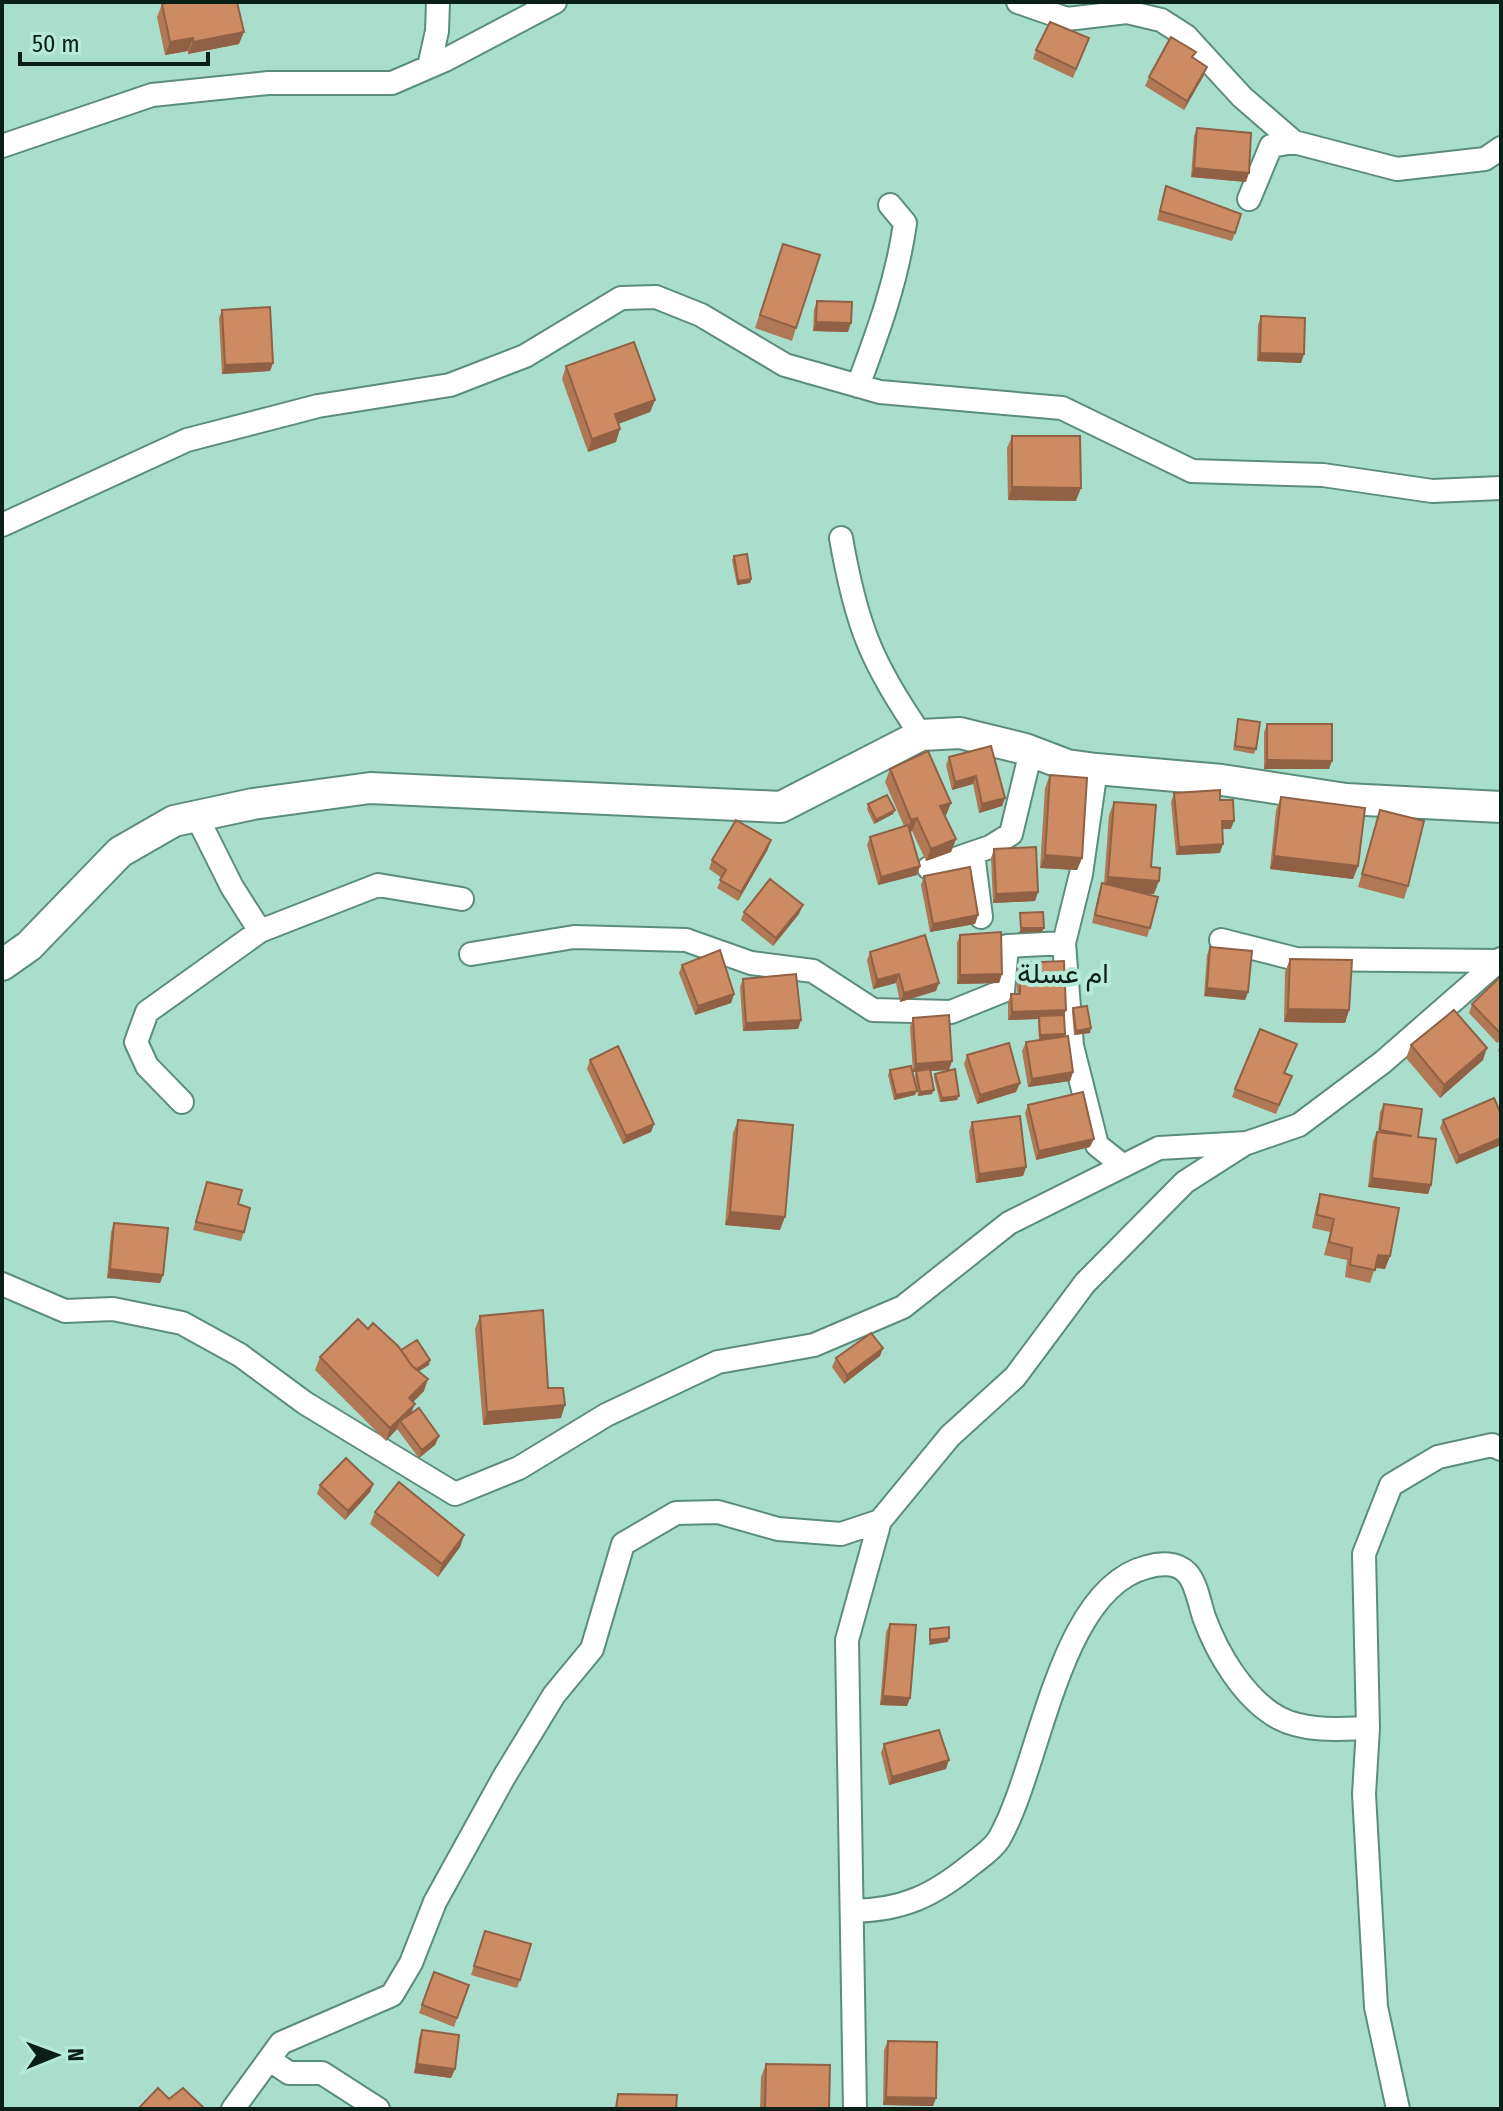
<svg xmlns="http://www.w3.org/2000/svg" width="1503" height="2111" font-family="'Fira Sans Condensed',Vazirmatn,sans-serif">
	<rect width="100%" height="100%" fill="#a9decc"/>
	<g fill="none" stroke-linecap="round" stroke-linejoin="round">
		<g stroke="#5b8d7d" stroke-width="26">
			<path id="street" d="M1018,2L1067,19L1127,12L1161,20L1186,36L1242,97L1294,142L1397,169L1485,159L1501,148
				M429,67L437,31L438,2
				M2,146L152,95L268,83H392L445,60L555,2
				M1249,199L1271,146L1294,142
				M858,386C878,332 897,281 905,223L890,205
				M2,525L187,440L318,406L450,385L525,356L621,298L656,297L701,315L785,365L880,392L1062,408L1192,471L1323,475L1432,491L1501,488
				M841,538C856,624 871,663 921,735
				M1096,769L1081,874L1064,943L1072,1046L1097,1145L1122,1165
				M197,817L232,887L260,931
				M973,853L981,917
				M929,868L990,847L1011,834L1031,751
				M1221,940L1296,959L1499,961
				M471,954L574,937L686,940L751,963L813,971L873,1010L951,1012L1003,991L1007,946L1064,943
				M182,1102L147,1066L136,1042L147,1012L260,931L378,885L462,899
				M2,1284L65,1311L113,1309L182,1323L240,1355L305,1403L455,1494L519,1468L606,1415L718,1362L814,1345L903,1307L1009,1223L1159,1148L1247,1143L1299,1125L1383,1062L1501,959
				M852,1911C903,1910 933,1896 972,1864C981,1857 993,1849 999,1839C1041,1766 1058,1589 1147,1567C1160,1563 1177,1562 1187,1573C1196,1582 1200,1605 1204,1617C1217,1653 1244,1699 1279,1718C1306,1732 1339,1729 1368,1728
				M270,2060L289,2073H322L378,2109
				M233,2109L281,2043L392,1995L411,1963L435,1902L504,1777L554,1695L592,1649L623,1544L676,1513L718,1512L778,1529L841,1534L880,1521L950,1436L1015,1377L1085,1283L1185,1182L1246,1143
				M855,2109L847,1640L880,1521
				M1398,2109L1376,2007L1364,1794L1368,1728L1364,1554L1391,1485L1438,1457L1492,1445L1501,1449"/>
		</g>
		<g stroke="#5b8d7d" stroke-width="34">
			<path id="secondary" d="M2,965L29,946L120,852L174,821L253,804L370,788L781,807L921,735L960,733L1025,749L1067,765L1096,769L1222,780L1346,799L1501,807"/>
		</g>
		<use href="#street" stroke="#fff" stroke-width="22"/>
		<use href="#secondary" stroke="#fff" stroke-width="30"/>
	</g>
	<path fill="#b07855" d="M162,4L239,44L188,54V51L165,55L157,17Z
		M1089,38L1073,78L1033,59L1036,50Z
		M1204,75L1184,110L1145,86L1149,77Z
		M1197,128L1246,182L1191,177L1194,136Z
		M1166,186L1235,233L1232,241L1157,220Z
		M783,244L796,328L792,341L755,328Z
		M817,301L848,332L813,331L814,310Z
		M222,310L273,363L270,371L222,374L219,318Z
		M1261,316L1304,354L1301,363L1257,361L1258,325Z
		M566,366L655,400L650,412L618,424L616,442L588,452L562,379Z
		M1012,436L1076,501L1008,500L1007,448Z
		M734,556L751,579L750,583L737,585L732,560Z
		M1238,719L1256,749L1254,754L1233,750Z
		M1267,724L1329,769H1264V732Z
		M949,757L1005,798L1002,806L979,813L973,784L952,790L946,765Z
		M890,769L951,803L946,815L945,816L956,839L951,852L926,861L912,831L910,832L920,866L917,875L878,885L867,845L870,837L904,826L885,782Z
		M1050,775L1082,858L1077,870L1040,868L1045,788Z
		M1174,793L1220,800L1231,829H1223L1220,853L1176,855L1171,802Z
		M1281,797L1358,866L1353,879L1270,869L1276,810Z
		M1114,802L1151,867L1154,894L1144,893L1150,928L1147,937L1092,923L1099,892L1102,883L1104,884L1109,815Z
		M868,804L895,810L893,814L874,824L867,809Z
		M1380,810L1408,886L1404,899L1358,887Z
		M768,849L738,901L717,888L722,878L709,869L712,860Z
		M994,849L1038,892L1035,901L993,903L991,858Z
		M924,876L978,915L975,924L930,932L921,885Z
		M744,912L799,914L773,946L741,920Z
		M960,935L1002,974L999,983L957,984V943Z
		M1210,947L1248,992L1245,1000L1204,996L1207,955Z
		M870,952L936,991L900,1002L896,983L873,989L867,960Z
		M1290,959L1349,1010L1345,1023L1284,1022L1285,972Z
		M1020,963L1066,1010L1064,1015V1036L1073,1072L1070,1081L1028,1087L1022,1051L1026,1042L1039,1040L1038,1019L1008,1020V1003L1011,994H1017L1016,972Z
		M682,965L734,994L731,1003L695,1015L679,973Z
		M1501,976V1040L1497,1043L1469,1013L1472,1004Z
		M743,979L801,1020L798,1029L743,1031L740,987Z
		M1073,1008L1090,1033L1074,1035L1072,1012Z
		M913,1018L949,1070L931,1071L932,1094L918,1096L915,1076L916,1072H913L910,1027Z
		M1501,1041V1054L1498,1051Z
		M1297,1044L1285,1073L1292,1076L1276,1114L1232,1097L1235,1089Z
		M1411,1045L1483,1060L1440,1098L1406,1058Z
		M967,1055L1020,1083L1016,1092L977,1104L964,1064Z
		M590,1060L654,1124L651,1132L623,1144L587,1069Z
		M890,1070L915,1095L894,1100L888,1075Z
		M935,1074L957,1100L940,1102L934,1078Z
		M1384,1104L1418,1137L1431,1185L1428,1194L1368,1187L1373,1141L1377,1132H1378L1380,1112Z
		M1028,1105L1090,1147L1036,1160L1025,1113Z
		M1501,1114V1145L1456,1164L1440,1128L1443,1120Z
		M738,1120L780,1230L725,1225L733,1133Z
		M972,1122L1026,1167L1023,1176L976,1183L969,1131Z
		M207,1182L238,1204L244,1232L241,1241L193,1230Z
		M1320,1194L1390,1256L1385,1269L1375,1268L1370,1283L1345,1277L1347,1260L1324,1255L1330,1232L1312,1228L1316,1207Z
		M114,1223L163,1275L160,1283L107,1278L111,1232Z
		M480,1316L548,1388L561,1418L483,1425L475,1329Z
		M368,1329L401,1350L429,1365L419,1371L424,1391L413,1402L411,1413L439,1436L435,1445L419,1458L397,1429L386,1441L315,1370L320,1357Z
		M883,1348L880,1356L844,1384L832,1367L836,1358Z
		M373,1484L370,1492L345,1520L317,1494L320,1485Z
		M375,1512L464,1535L460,1547L438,1577L370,1524Z
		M890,1624L910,1698L907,1706L880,1705L886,1632Z
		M884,1744L946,1769L889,1785L881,1753Z
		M482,1939L520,1980L517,1988L471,1975Z
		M434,1972L469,1985L454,2027L419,2013Z
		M422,2030L455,2069L451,2078L414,2073L419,2038Z
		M888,2041L936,2098L933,2106L883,2105L884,2050Z
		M766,2064L829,2109H760L761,2077Z"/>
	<path fill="#906145" d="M244,32L239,44L188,54L193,42Z
		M193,38L188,51L165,55L170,42Z
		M1207,67L1204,75L1184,110L1187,101Z
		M1194,168L1249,173L1246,182L1191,177Z
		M816,322L851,323L848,332L813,331Z
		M1260,353L1304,354L1301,363L1257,361Z
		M273,363L270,371L222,374L225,365Z
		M655,400L650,412L610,427L615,414Z
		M620,429L616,442L588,452L592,439Z
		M1012,487L1081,488L1076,501L1008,500Z
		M751,579L750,583L737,585L738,581Z
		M1267,760L1332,761L1329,769H1264Z
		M976,776L973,784L952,790L955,782Z
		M1005,798L1002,806L979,813L982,804Z
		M951,803L946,815L935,819L940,806Z
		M895,810L893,814L874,824L876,820Z
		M917,818L912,831L907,833L911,820Z
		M1222,821H1234L1231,829H1219Z
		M956,839L951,852L926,861L931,849Z
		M771,840L768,849L738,901L741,892Z
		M1223,844L1220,853L1176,855L1179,847Z
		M1045,855L1082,858L1077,870L1040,868Z
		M1274,856L1358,866L1353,879L1270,869Z
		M920,866L917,875L878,885L881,877Z
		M1108,877L1159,881L1154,894L1104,890Z
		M1038,892L1035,901L993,903L996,894Z
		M803,905L799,914L773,946L776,938Z
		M978,915L975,924L930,932L933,924Z
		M1021,928H1044L1042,932L1019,933Z
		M899,974L896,983L873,989L877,980Z
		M1002,974L999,983L957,984L960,975Z
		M939,983L936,991L900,1002L904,993Z
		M1207,988L1248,992L1245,1000L1204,996Z
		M734,994L731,1003L695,1015L698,1006Z
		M1288,1009L1349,1010L1345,1023L1284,1022Z
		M1066,1010L1063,1018L1039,1016L1038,1019L1008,1020L1012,1012Z
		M801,1020L798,1029L743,1031L746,1023Z
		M1091,1028L1090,1033L1074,1035L1076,1031Z
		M1065,1034L1064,1038L1039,1040L1040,1035Z
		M1487,1048L1483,1060L1440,1098L1444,1085Z
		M952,1061L949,1070L913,1072L916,1064Z
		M1073,1072L1070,1081L1028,1087L1032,1079Z
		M1020,1083L1016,1092L977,1104L980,1095Z
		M934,1090L932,1094L918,1096L920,1092Z
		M917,1091L915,1095L894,1100L896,1095Z
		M959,1096L957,1100L940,1102L942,1098Z
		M654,1124L651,1132L623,1144L626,1136Z
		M1501,1138V1145L1456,1164L1459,1156Z
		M1094,1139L1090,1147L1036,1160L1039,1151Z
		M1026,1167L1023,1176L976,1183L979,1174Z
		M1372,1178L1431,1185L1428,1194L1368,1187Z
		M730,1212L785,1217L780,1230L725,1225Z
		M1378,1255L1390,1256L1385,1269L1374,1267Z
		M110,1269L163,1275L160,1283L107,1278Z
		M883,1348L880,1356L844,1384L847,1375Z
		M430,1360L429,1365L408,1378L409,1374Z
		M428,1379L424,1391L404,1411L409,1398Z
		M415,1404L410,1416L400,1421L397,1429L386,1441L390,1428Z
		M565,1405L561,1418L483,1425L487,1412Z
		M439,1436L435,1445L419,1458L422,1450Z
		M373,1484L370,1492L345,1520L348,1511Z
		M464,1535L460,1547L438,1577L442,1564Z
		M949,1638L948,1642L929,1645L930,1640Z
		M883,1696L910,1698L907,1706L880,1705Z
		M949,1760L946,1769L889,1785L892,1777Z
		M417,2064L455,2069L451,2078L414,2073Z
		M886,2097L936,2098L933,2106L883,2105Z"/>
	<path fill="#cd8b63" stroke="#906145" stroke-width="2" d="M170,2H237L244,32L193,42V38L170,42L162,4Z
		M1050,22L1089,38L1076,69L1036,50Z
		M1171,37L1196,52L1192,57L1207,67L1187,101L1149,77Z
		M1197,128L1251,133L1249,173L1194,168Z
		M1166,186L1241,214L1235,233L1160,211Z
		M783,244L820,255L796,328L760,315Z
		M817,301L852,302L851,323L816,322Z
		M270,307L273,363L225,365L222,310Z
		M1261,316L1305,318L1304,354L1260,353Z
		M634,342L655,400L615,414L620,429L592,439L566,366Z
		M1012,436H1080L1081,488L1012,487Z
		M747,554L751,579L738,581L734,556Z
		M1238,719L1260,722L1256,749L1235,746Z
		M1267,724H1332V761L1267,760Z
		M991,746L1005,798L982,804L976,776L955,782L949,757Z
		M928,751L951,803L940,806L956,839L931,849L917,818L911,820L890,769Z
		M1050,775L1087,778L1082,858L1045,855Z
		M1220,790V800H1233L1234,821H1222L1223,844L1179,847L1174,793Z
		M887,795L895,810L876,820L868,804Z
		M1281,797L1365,808L1358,866L1274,856Z
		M1114,802L1156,805L1151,867L1160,868L1159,881L1108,877Z
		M1380,810L1424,821L1408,886L1362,874Z
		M736,820L771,840L741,892L720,880L726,870L712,860Z
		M908,825L920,866L881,877L870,837Z
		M1036,847L1038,892L996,894L994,849Z
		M970,867L978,915L933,924L924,876Z
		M770,879L803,905L776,938L744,912Z
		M1102,883L1158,897L1150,928L1095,915Z
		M1043,912L1044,928H1021L1020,913Z
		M1001,932L1002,974L960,975V935Z
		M925,935L939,983L904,993L899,974L877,980L870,952Z
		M1210,947L1252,951L1248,992L1207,988Z
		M720,950L734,994L698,1006L682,965Z
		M1290,959L1352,960L1349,1010L1288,1009Z
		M1064,961L1066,1010L1012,1012L1011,994H1020V963Z
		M796,974L801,1020L746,1023L743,979Z
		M1501,976V1034L1472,1004Z
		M1087,1006L1091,1028L1076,1031L1073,1008Z
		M1454,1010L1487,1048L1444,1085L1411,1045Z
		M949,1015L952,1061L916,1064L913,1018Z
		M1064,1015L1065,1034L1040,1035L1039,1016Z
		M1260,1029L1297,1044L1284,1073L1292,1076L1279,1105L1235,1089Z
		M1068,1036L1073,1072L1032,1079L1026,1042Z
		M1009,1043L1020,1083L980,1095L967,1055Z
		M618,1046L654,1124L626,1136L590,1060Z
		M911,1066L917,1091L896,1095L890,1070Z
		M930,1069L934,1090L920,1092L916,1071Z
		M955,1069L959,1096L942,1098L935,1074Z
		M1083,1092L1094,1139L1039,1151L1028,1105Z
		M1494,1098L1501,1114V1138L1459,1156L1443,1120Z
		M1384,1104L1422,1109L1418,1137L1436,1139L1431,1185L1372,1178L1377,1132L1412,1136L1380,1130Z
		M1020,1116L1026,1167L979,1174L972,1122Z
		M738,1120L793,1125L785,1217L730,1212Z
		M207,1182L242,1190L238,1204L250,1208L244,1232L196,1222Z
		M1320,1194L1399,1208L1390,1256L1378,1255L1375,1270L1350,1265L1352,1248L1329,1242L1334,1219L1317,1215Z
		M114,1223L168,1228L163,1275L110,1269Z
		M543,1310L548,1388H563L565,1405L487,1412L480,1316Z
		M358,1319L368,1329L373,1323L398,1346L412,1366L428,1379L409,1398L415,1404L390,1428L320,1357Z
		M871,1333L883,1348L847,1375L836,1358Z
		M417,1340L430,1360L417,1369L412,1366L401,1350Z
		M419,1408L439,1436L422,1450L400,1421Z
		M346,1458L373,1484L348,1511L320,1485Z
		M399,1482L464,1535L442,1564L375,1512Z
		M890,1624L916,1625L910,1698L883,1696Z
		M949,1627V1638L930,1640V1629Z
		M939,1730L949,1760L892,1777L884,1744Z
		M485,1931L531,1944L520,1980L474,1966Z
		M434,1972L469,1985L457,2018L422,2005Z
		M422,2030L459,2035L455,2069L417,2064Z
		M888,2041L937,2042L936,2098L886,2097Z
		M766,2064L830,2065L829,2109H765Z
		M158,2088L169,2099L183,2088L205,2109H138Z
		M618,2094L677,2095L676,2109H616Z"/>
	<g text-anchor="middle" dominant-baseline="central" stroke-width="8" stroke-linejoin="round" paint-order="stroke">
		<g font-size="28" fill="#091f18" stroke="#b6ebd9">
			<text x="1063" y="973">ام عسلة</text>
		</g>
	</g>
	<rect width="1503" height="2111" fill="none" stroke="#091f18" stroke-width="8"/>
	<g transform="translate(56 2055) rotate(89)" stroke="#b6ebd9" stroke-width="6" paint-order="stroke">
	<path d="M0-6L14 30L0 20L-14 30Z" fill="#091f18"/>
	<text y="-12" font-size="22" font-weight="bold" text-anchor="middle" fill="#091f18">N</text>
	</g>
	<path d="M20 52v12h188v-12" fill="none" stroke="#091f18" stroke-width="4"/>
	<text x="32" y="52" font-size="24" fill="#091f18" stroke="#b6ebd9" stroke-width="6" paint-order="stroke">50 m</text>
</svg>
